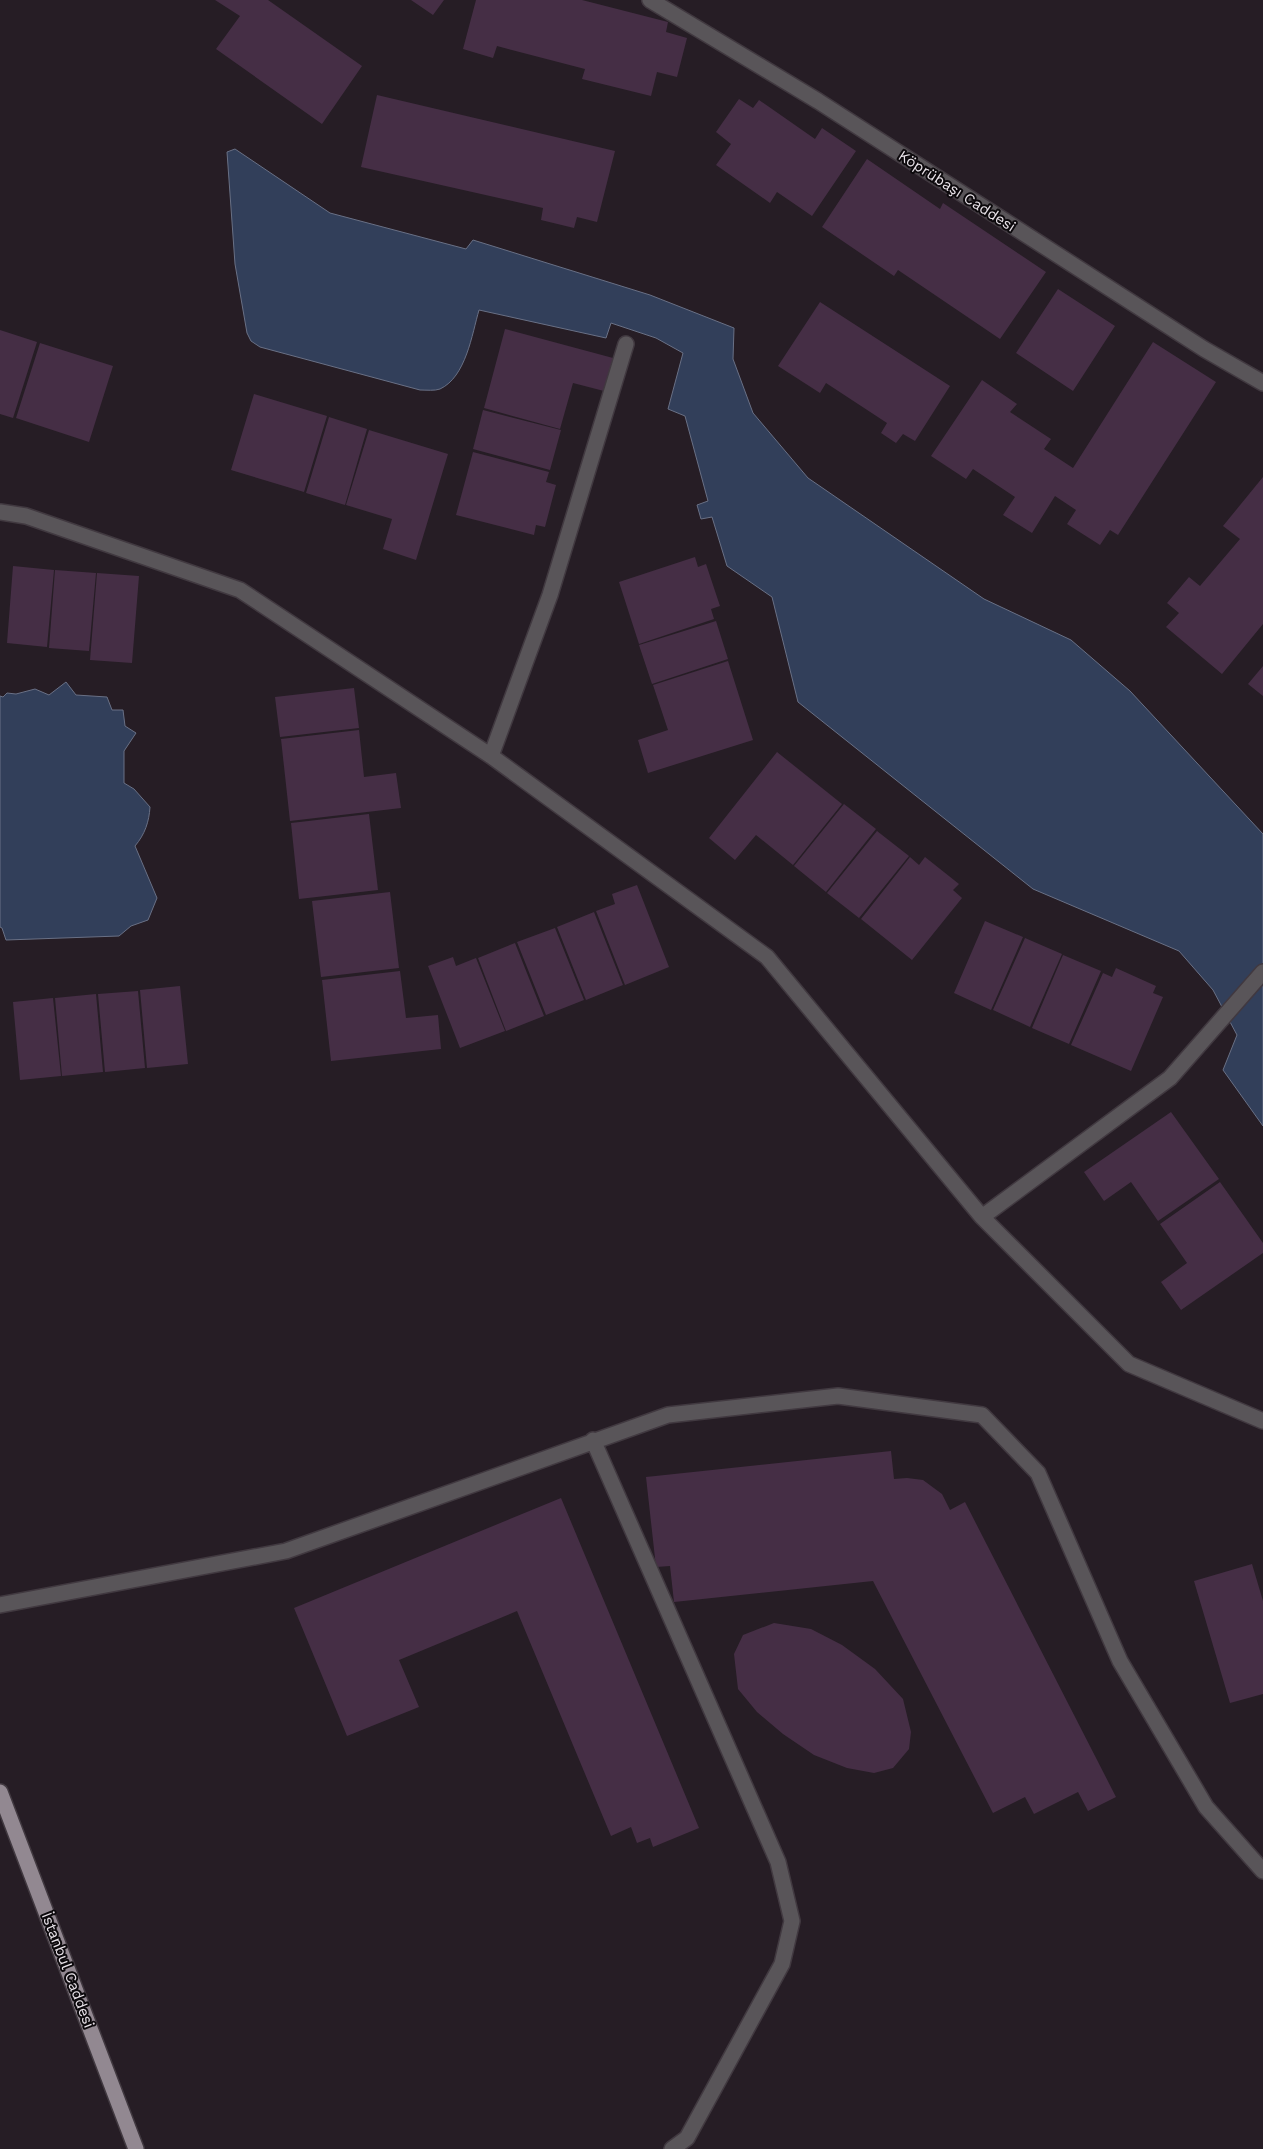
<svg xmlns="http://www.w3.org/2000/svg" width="1263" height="2149" font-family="'Work Sans',sans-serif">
	<rect width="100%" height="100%" fill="#261d25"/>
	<path fill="#323f5a" stroke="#697085" d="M235,149L330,213L466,249L473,240L650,295L734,328L733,359L753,413L808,478L984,599L1071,640L1130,691L1263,834V1126L1223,1070L1237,1035L1213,990L1179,951L1033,889L798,702L772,597L727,566L712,517L701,519L697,505L708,501L685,416L668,409L683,353L656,338L611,323L606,338L479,310C472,334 466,377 440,389C435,391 426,390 420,390L260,347L251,341L247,333L235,264L227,152Z
		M66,682L76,695L107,697L112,710H123L125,726L136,733L124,751V783L134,789L150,807C149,822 145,834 135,846L157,898L148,920L131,926L119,936L6,940L2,928L0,927V696L3,697L7,693L16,694L35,689L49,695Z"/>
	<path fill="#452e45" d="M215,0H268L362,66L322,124L216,49L240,16Z
		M411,0H444L433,15Z
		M476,0H582L668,22L666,32L687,38L677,77L657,72L651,96L582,79L585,69L497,46L493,58L463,49Z
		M377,95L615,151L597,222L577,217L574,228L541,220L543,208L361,167Z
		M739,99L753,108L759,100L815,139L822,128L856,151L812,216L777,192L770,203L716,165L731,144L716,132Z
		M867,159L940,209L943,203L1046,272L1000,339L898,270L894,276L822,227Z
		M1058,289L1115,326L1073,391L1016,353Z
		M820,302L950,386L915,441L903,434L896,443L881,433L887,423L826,383L820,393L778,366Z
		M505,329L613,358L604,391L573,383L560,429L484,408Z
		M0,330L37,342L13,418L0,414Z
		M1153,342L1216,382L1118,535L1110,530L1100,545L1067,524L1076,510L1055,496L1032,533L1003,515L1015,497L973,469L966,479L931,456L982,380L1017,404L1010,412L1051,439L1044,449L1073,468Z
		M40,343L113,366L89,442L16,418Z
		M254,394L327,416L304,492L231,470Z
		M483,410L561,430L550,470L473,449Z
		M329,417L367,429L345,505L306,493Z
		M369,430L448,454L416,560L383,549L392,519L346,505Z
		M473,452L549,472L546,482L556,485L545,527L536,525L534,535L456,515Z
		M1263,477V624L1222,674L1166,627L1179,613L1167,603L1189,577L1200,586L1240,539L1223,526Z
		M695,557L698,567L706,564L720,606L711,609L714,619L639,644L619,582Z
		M13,566L54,570L47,647L7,643Z
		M55,570L96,573L89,651L49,648Z
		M97,573L139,576L132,663L90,660Z
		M716,621L728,659L652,684L639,645Z
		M728,661L753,740L648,773L638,740L668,730L653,685Z
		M1263,666V696L1248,684Z
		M354,688L359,728L280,737L275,697Z
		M359,730L364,777L396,773L401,808L290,821L281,739Z
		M777,752L842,804L793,865L756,835L735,860L709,838Z
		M844,804L876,829L826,892L794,866Z
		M369,814L378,890L299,899L291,823Z
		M877,831L909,856L859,918L827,893Z
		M910,857L919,865L925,857L959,884L953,890L962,898L912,960L861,919Z
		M637,885L669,967L625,985L596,911L615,904L612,894Z
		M390,892L399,968L321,977L312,901Z
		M594,912L623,985L586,1000L557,927Z
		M985,921L1023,937L991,1010L954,993Z
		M555,928L584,1000L546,1015L517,942Z
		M1025,938L1062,954L1030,1027L993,1010Z
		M515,943L544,1016L506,1031L478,958Z
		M1063,955L1101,971L1069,1044L1032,1028Z
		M453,957L456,966L476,958L505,1031L460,1048L428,966Z
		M1116,968L1156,986L1153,993L1163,997L1131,1071L1071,1045L1103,973L1112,977Z
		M400,971L406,1018L438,1015L441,1049L331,1061L322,980Z
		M180,986L188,1064L147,1068L140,990Z
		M138,991L145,1068L105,1072L98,994Z
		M96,994L103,1072L62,1076L55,998Z
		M53,998L61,1076L20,1080L13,1002Z
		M1171,1112L1219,1179L1158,1221L1131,1182L1104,1201L1084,1172Z
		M1220,1182L1263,1243V1253L1181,1310L1161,1282L1187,1263L1160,1224Z
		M891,1451L894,1479L907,1478L923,1480L942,1494L950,1510L965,1502L1116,1797L1088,1811L1078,1792L1034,1814L1025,1797L993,1813L873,1581L674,1602L670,1566L656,1567L646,1477Z
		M561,1498L699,1828L653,1847L650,1838L637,1843L631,1827L611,1836L517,1611L399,1660L419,1707L347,1736L294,1608Z
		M1252,1564L1263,1601V1694L1230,1703L1194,1581Z
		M774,1623L811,1629L842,1645L875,1669L903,1699L911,1732L909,1749L893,1768L874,1773L847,1768L814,1755L783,1734L757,1712L738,1689L734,1654L743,1635Z"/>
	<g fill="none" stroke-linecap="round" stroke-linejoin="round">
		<g stroke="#413940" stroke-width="18">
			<path id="minor" d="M650,0L818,101L1204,349L1263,383
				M0,512L26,516L240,590L491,756L767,957L982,1217L1129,1364L1263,1421
				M491,756L550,595L626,344
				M982,1217L1170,1078L1263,972
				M593,1440L778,1862L792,1921L782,1964L687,2138L672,2149
				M0,1605L286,1551L668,1415L838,1396L982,1415L1038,1473L1120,1661L1206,1807L1263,1871"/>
		</g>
		<g stroke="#413940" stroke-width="18">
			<path id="major" d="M0,1792L136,2149"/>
		</g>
		<use href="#minor" stroke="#595559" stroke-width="15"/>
		<use href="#major" stroke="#928891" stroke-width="15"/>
	</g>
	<g text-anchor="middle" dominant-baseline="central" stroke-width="4" stroke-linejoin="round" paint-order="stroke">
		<g font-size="15" fill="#e9e3e9" stroke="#0c090c">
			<text transform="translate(957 191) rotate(33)">Köprübaşı Caddesi</text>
			<text transform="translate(68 1970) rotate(69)">İstanbul Caddesi</text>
		</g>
	</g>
</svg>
